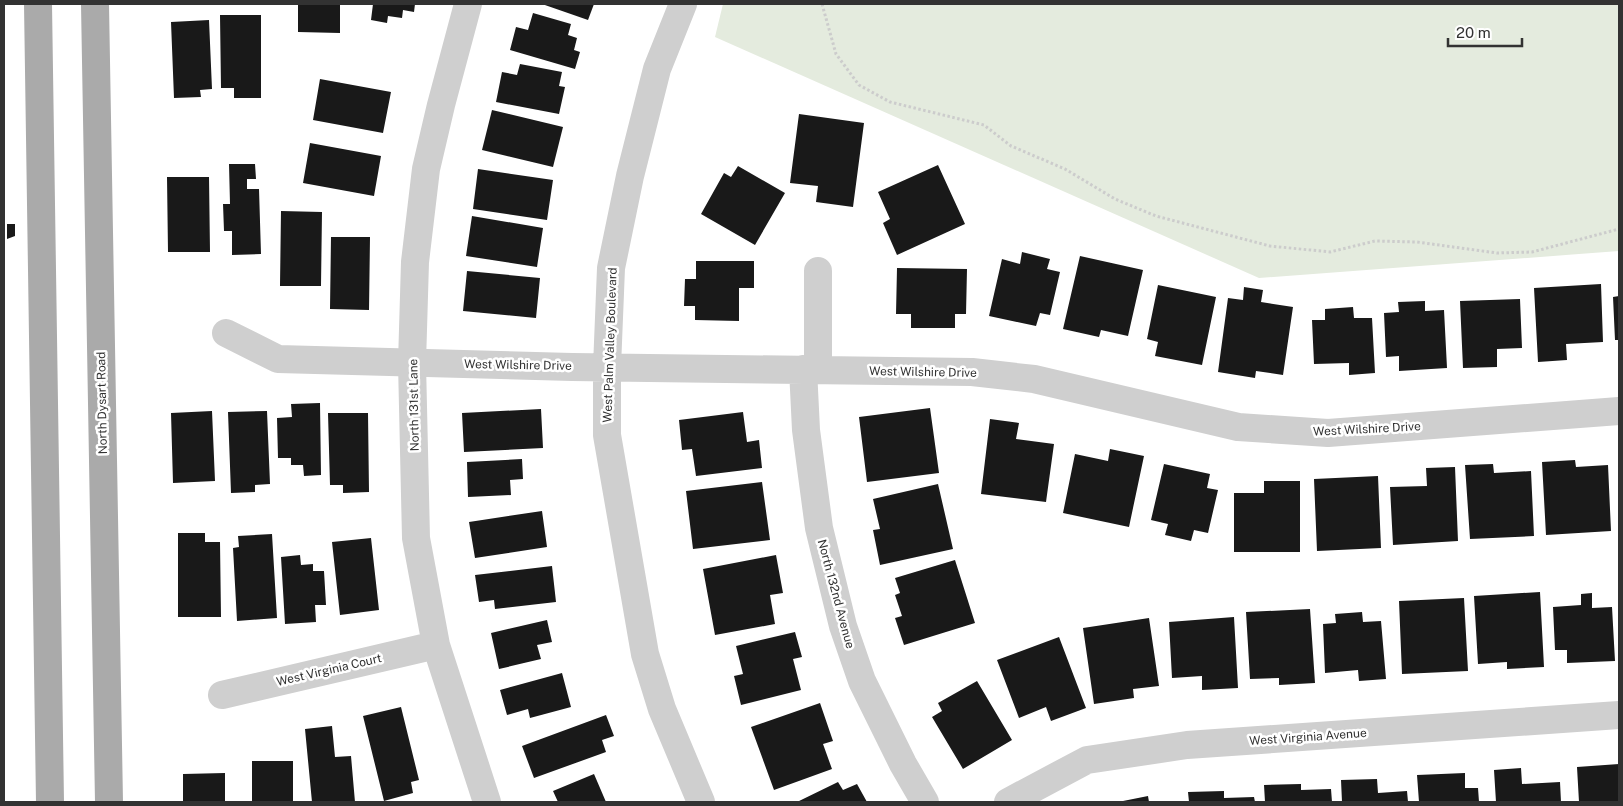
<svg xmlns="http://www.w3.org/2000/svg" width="1623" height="806" font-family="'Public Sans',sans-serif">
	<rect width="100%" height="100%" fill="#fff"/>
	<path fill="#e4ebde" d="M723,4H1619V251L1259,278L715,37Z"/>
	<path fill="#191919" d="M298,4H340V33L298,32Z
		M373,4H415L414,12L403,10L402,18L388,16L387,23L371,20Z
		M542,4H594L588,20Z
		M533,13L571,24L568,35L577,38L574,50L580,52L575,69L510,50L516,27L528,30Z
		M220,15H261V98H234V88H221Z
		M209,20L212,89L200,90L201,97L174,98L171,22Z
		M520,64L562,72L559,86L565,87L559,114L496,102L502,72L517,75Z
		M320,79L391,92L383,133L313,120Z
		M492,110L563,127L553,167L482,150Z
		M799,114L864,123L853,207L816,202L818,186L790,183Z
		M310,143L381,156L374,196L303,183Z
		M229,164H255L256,179H247V189H259L261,254L232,255V231H224L223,204H230Z
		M938,165L965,224L897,255L883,223L890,219L878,192Z
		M738,166L785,193L755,245L701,214L724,173L731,177Z
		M478,169L553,180L547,220L473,209Z
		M167,177H209L210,252H168Z
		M281,211L322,212L321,286H280Z
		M472,216L543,228L537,267L466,256Z
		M7,224H15V236L7,239Z
		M331,237H370L369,310L330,309Z
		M1022,252L1050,259L1047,269L1060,272L1050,315L1040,313L1036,326L989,316L1002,259L1020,264Z
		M1080,256L1143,270L1128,336L1101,330L1099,337L1063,329Z
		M696,261H754V288H739V321L695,320V306H684L685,279H696Z
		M897,268L967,269L966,314H955V328H911V314H896Z
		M467,271L540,278L536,318L463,311Z
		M1601,284L1603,342L1566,344L1567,360L1538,362L1534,288Z
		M1158,285L1216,297L1202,365L1155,356L1158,342L1147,339Z
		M1244,287L1263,290L1261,302L1293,307L1283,375L1256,371L1255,378L1218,372L1228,298L1243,300Z
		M1619,296V340H1615L1613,297Z
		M1520,299L1522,348L1497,349V367L1463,368L1460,301Z
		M1425,301V311L1444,310L1447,368L1399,371V356L1386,357L1384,313L1399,312L1398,302Z
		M1353,307L1354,318H1372L1375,373L1349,375V363L1314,364L1312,320H1325V309Z
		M320,403L321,475L304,476L303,465H291V458H278L277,418L292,417L291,404Z
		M930,408L939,473L867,482L859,417Z
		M541,409L543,448L464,452L462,413Z
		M212,411L215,481L173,483L171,413Z
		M267,411L270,484L255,485V492L231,493L228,412Z
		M743,412L747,442L759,440L762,468L696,476L692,449L682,450L679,420Z
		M328,413H368L369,492L343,493V485H330Z
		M990,419L1019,423L1016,439L1054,444L1046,502L981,494Z
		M1110,449L1144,456L1129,527L1063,513L1075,454L1108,461Z
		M522,459L523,479L510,480L511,495L468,497L467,462Z
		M1575,460L1576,467L1608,465L1611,531L1546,535L1542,462Z
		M1164,464L1210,474L1207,488L1218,490L1208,533L1194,530L1191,541L1165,535L1168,524L1151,520Z
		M1493,464L1494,473L1531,471L1534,536L1470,539L1465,465Z
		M1455,467L1458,541L1393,545L1390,487L1427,486L1426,468Z
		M1378,476L1381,548L1317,551L1314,479Z
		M1264,481H1300V552H1234V493H1264Z
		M762,482L770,540L693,549L686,491Z
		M938,484L953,549L880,565L873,530L880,529L873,499Z
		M542,511L547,547L475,558L469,522Z
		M178,533H205V542H220L221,617H178Z
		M272,534L277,618L237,621L233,548L239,547L238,536Z
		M371,538L379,610L340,615L332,542Z
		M300,555L301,565L313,564V571H324L326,605H315L316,622L285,624L281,557Z
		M776,555L783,593L770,595L775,624L715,635L703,569Z
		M955,560L975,623L904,645L895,618L902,616L895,595L900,593L895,578Z
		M552,566L556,602L495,609L494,600L479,602L475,575Z
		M1540,592L1544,667L1507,669V662L1478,664L1474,596Z
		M1592,593V608L1612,607L1615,661L1567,663V650H1555L1553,607L1581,605V594Z
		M1464,598L1468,671L1402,674L1399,601Z
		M1310,609L1315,683L1279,685V678L1250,679L1246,612Z
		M1362,612L1363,622L1381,621L1386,679L1359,681L1358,670L1325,673L1323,624L1336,623L1335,614Z
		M1234,617L1238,688L1202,690V676L1172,678L1169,622Z
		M1149,618L1159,686L1133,689L1134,698L1094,704L1083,628Z
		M547,620L552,642L537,645L541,659L499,669L491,633Z
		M795,632L802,657L793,659L801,690L741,705L734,676L743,674L736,646Z
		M1059,637L1086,708L1051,721L1046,707L1019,718L997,660Z
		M562,673L571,707L530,718L528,709L507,715L500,690Z
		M977,681L1012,740L963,769L932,717L942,711L938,703Z
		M820,703L833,741L823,744L832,769L774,790L751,727Z
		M401,707L419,780L411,782L413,793L384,801L363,716Z
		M606,715L614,736L602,740L606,752L534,778L522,746Z
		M332,726L335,757L351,756L355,802H312L305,729Z
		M252,761H293V802H252Z
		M1619,764V802H1579L1577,767Z
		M1521,768L1522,784L1560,782L1561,802H1496L1494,770Z
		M225,773V802H183V774Z
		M1465,773V788H1478L1479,802H1419L1417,775Z
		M594,774L606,802H558L553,791Z
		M1377,779L1378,793L1407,791L1408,802H1342L1341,780Z
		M838,782L843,790L857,784L867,802H797Z
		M1301,784V790L1331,789L1332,802H1265L1264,785Z
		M1224,791V798L1254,797L1255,802H1189L1188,792Z
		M1148,796L1149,802H1123V801Z"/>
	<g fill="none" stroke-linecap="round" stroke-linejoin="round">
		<path stroke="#ccc" stroke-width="3" stroke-dasharray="2.5 2.5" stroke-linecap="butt" d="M822,4L836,54L859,85L890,102L984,125L1011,146L1065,169L1115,199L1156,216L1270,246L1330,252L1375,241L1417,242L1497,253L1532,252L1619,229"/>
		<path stroke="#cfcfcf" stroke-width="28" d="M468,4L441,105L426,169L415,262L412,363L416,538L436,645L487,802
			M683,4L657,69L630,176L611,268L607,367V435L645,654L662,709L701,802
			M226,333L278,359L572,367L972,372L1034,379L1238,427L1328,433L1619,411
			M803,369L806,430L819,528L843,626L862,681L903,764L925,802
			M818,369V271
			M222,695L436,645
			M1008,802L1087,760L1187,745L1619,715"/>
		<path stroke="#aaa" stroke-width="28" d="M38,4L50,802
			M95,4L109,802"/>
	</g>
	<g text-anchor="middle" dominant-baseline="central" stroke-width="5" stroke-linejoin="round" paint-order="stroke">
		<g font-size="12" fill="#323232" stroke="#fff">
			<text transform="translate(610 345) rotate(-88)">West Palm Valley Boulevard</text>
			<text transform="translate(518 365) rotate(1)">West Wilshire Drive</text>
			<text transform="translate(923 372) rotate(1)">West Wilshire Drive</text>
			<text transform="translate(102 403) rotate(-91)">North Dysart Road</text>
			<text transform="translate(414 405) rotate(-91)">North 131st Lane</text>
			<text transform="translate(1367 429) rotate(-3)">West Wilshire Drive</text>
			<text transform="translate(836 594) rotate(75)">North 132nd Avenue</text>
			<text transform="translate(329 670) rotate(-13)">West Virginia Court</text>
			<text transform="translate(1308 737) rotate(-4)">West Virginia Avenue</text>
		</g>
	</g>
	<rect width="1623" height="806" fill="none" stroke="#323232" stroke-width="10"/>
	<path d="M1448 38v8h74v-8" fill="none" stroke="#323232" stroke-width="2.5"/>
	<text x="1456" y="38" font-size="15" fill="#323232" stroke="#ffffff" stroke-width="4" paint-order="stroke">20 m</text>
</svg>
